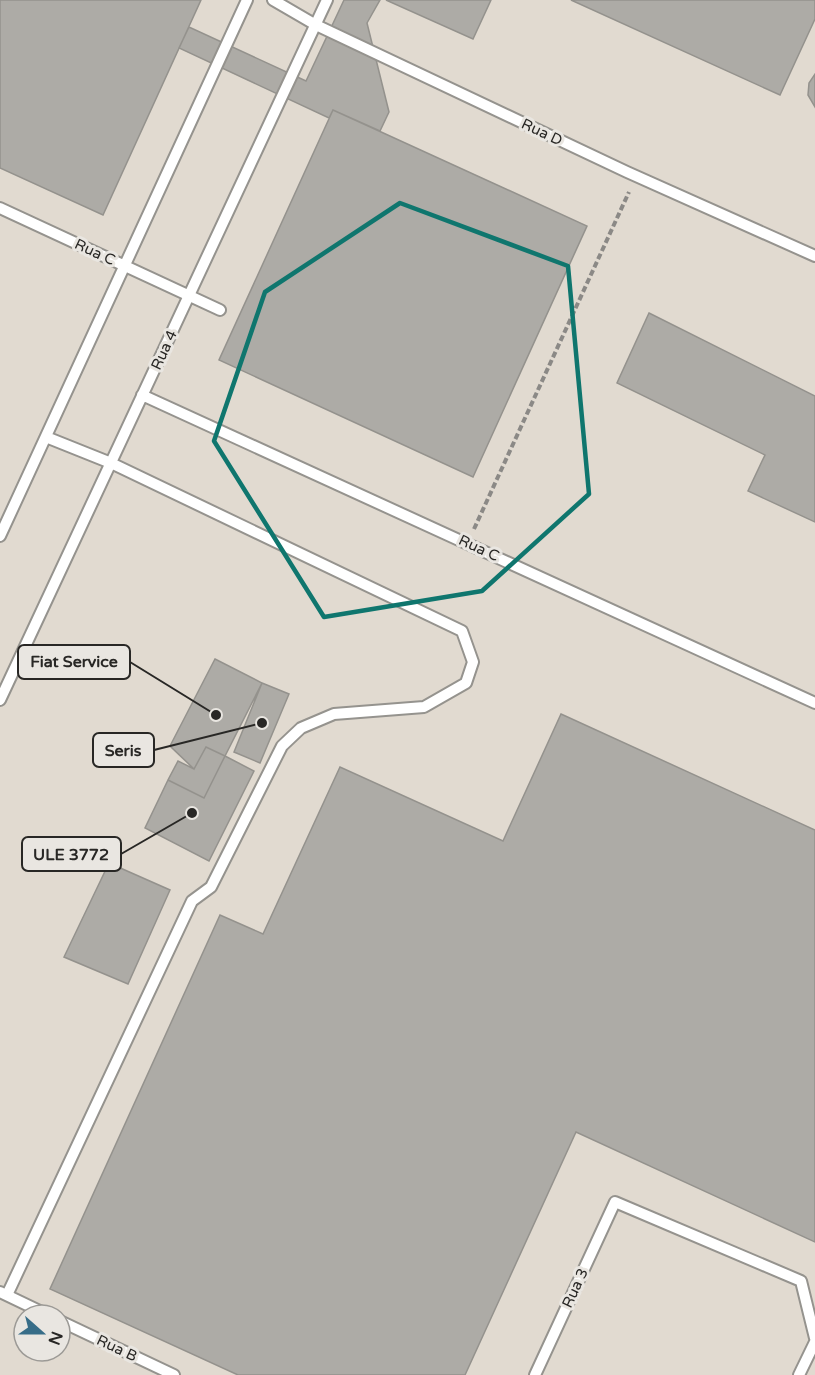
<svg xmlns="http://www.w3.org/2000/svg" width="815" height="1375" font-family="'Varela Round',sans-serif">
	<rect width="100%" height="100%" fill="#e9e6e1"/>
	<path fill="#e1dad0" fill-rule="evenodd" d="M0,0H815V1375H0ZM24,1315H60V1351H24Z"/>
	<path fill="#adaba6" stroke="#94928d" stroke-width="1.5" d="M0,0H201L103,215L0,168Z
		M344,0H380L367,23L389,112L380,131L333,110L329,118L179,48L189,27L306,81Z
		M386,0H491L473,39Z
		M571,0H815V19L780,95Z
		M815,74V107L808,95L809,83Z
		M333,110L587,226L473,477L219,360Z
		M649,313L815,396V522L748,491L765,455L617,383Z
		M215,659L262,683L225,756L206,747L194,769L170,746Z
		M262,683L289,694L260,763L234,752Z
		M561,714L815,830V1242L576,1132L465,1375H238L50,1289L220,915L263,934L340,767L503,841Z
		M206,747L225,756L204,798L168,780L178,761L194,769Z
		M225,756L254,771L209,861L145,828L168,780L204,798Z
		M109,863L170,890L128,984L64,957Z"/>
	<g fill="none" stroke-linecap="round" stroke-linejoin="round">
		<g stroke="#95938e" stroke-width="14">
			<path id="service" d="M273,0L316,25L627,172L815,256
				M0,208L220,310
				M142,395L815,703
				M0,536L247,0
				M0,700L327,0
				M0,1292L48,1315
				M7,1295L192,901L211,887L282,746L301,728L334,714L424,707L466,683L473,662L462,631L111,463L46,437
				M60,1321L174,1375
				M535,1375L615,1202L801,1281L815,1338
				M799,1375L815,1342"/>
		</g>
		<path stroke="#8b8986" stroke-width="4" stroke-dasharray="6 3" stroke-linecap="butt" d="M474,529L629,192"/>
		<use href="#service" stroke="#fff" stroke-width="10"/>
	</g>
	<path fill="none" stroke="#0f766e" stroke-width="4.5" stroke-linejoin="round" d="M400,203L568,266L589,494L482,591L324,617L214,441L265,292Z"/>
	<g text-anchor="middle" dominant-baseline="central" stroke-width="6" stroke-linejoin="round" paint-order="stroke">
		<g font-size="15" fill="#282725" stroke="#e9e6e1">
			<text transform="translate(542 132) rotate(25)">Rua D</text>
			<text transform="translate(95 252) rotate(25)">Rua C</text>
			<text transform="translate(164 350) rotate(-65)">Rua 4</text>
			<text transform="translate(479 548) rotate(25)">Rua C</text>
			<text transform="translate(575 1288) rotate(-65)">Rua 3</text>
			<text transform="translate(117 1348) rotate(25)">Rua B</text>
		</g>
	</g>
	<path fill="none" stroke="#282725" stroke-width="2" d="M216 715L130 662M262 723L154 750M192 813L121 854"/>
	<g fill="#282725" stroke="#e9e6e1" stroke-width="2">
		<circle cx="216" cy="715" r="6"/>
		<circle cx="262" cy="723" r="6"/>
		<circle cx="192" cy="813" r="6"/>
	</g>
	<g fill="#e9e6e1" stroke="#282725" stroke-width="2">
		<rect x="18" y="645" width="112" height="34" rx="6"/>
		<rect x="93" y="733" width="61" height="34" rx="6"/>
		<rect x="22" y="837" width="99" height="34" rx="6"/>
	</g>
	<g font-size="16" text-anchor="middle" font-weight="bold" fill="#282725">
		<text x="74" y="667">Fiat Service</text>
		<text x="123" y="756">Seris</text>
		<text x="71" y="860">ULE 3772</text>
	</g>
	<g transform="translate(42 1333) rotate(111)"><circle r="28" fill="#e9e6e1" stroke="#9c9a96" stroke-width="1.5"/>
	<path d="M0-4.5L10 22L0 15L-10 22Z" fill="#376d88"/>
	<text y="-9" font-size="16" font-weight="bold" text-anchor="middle" fill="#282725">N</text>
	</g>
</svg>
